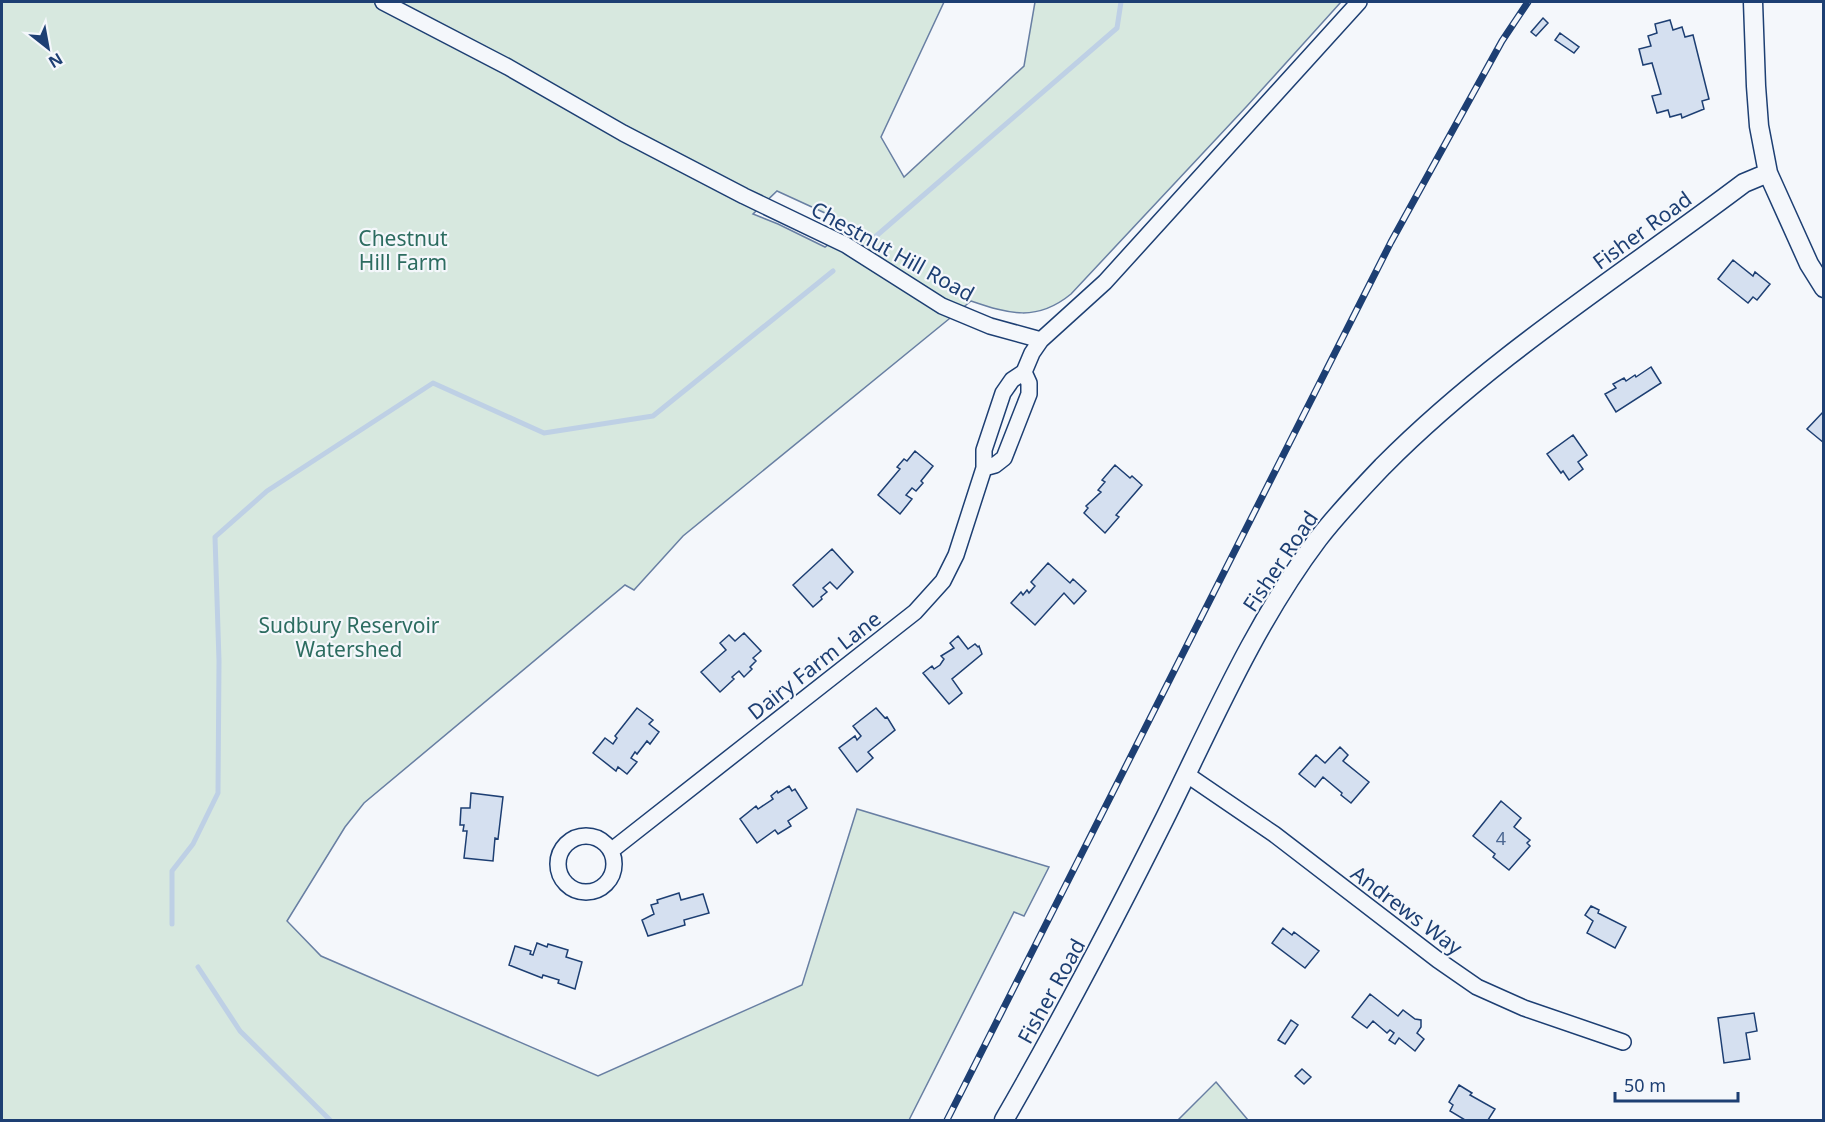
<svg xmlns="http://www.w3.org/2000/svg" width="1825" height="1122" font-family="'Noto Sans',sans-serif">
	<rect width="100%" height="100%" fill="#f4f7fb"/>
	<path fill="#d7e8df" stroke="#687fa3" stroke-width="1.5" fill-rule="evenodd" d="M2,2H944L881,137L904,177L1024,66L1035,2H1341L1247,106L1071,294C1037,322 1009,314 971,301L683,536L634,590L625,585L364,803L345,827L287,921L321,956L598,1076L802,985L857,809L1049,867L1024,916L1014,912L909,1120H2ZM777,191L825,213L849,228L825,247L778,224L753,214Z
		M1216,1082L1248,1120H1178Z"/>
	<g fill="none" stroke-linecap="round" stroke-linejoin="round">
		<path stroke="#bed0e5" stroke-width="5" d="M875,237L1117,28L1121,2
			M172,924V871L193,844L218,793L219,661L215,537L267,491L433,383L544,433L653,416L833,271
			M198,967L240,1031L330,1120"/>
	</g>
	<path fill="#d5e0f0" stroke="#1d3f73" stroke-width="1.5" d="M1543,18L1548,23L1536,36L1531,32Z
		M1670,20L1673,30L1682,27L1685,37L1693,35L1709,99L1702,101L1704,109L1682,118L1681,114L1670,117L1668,110L1657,113L1652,96L1661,94L1652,63L1643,65L1639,49L1651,46L1648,36L1657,33L1655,24Z
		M1560,33L1579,47L1574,53L1555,40Z
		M1733,260L1753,276L1755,272L1770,284L1757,300L1753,297L1748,303L1718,279Z
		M1651,367L1661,383L1616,412L1605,394L1616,388L1613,384L1624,378L1626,381L1635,375L1636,377Z
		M1823,412L1824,413V443L1807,429Z
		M1573,435L1587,455L1578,462L1583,469L1569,480L1563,471L1561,473L1547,454Z
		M915,451L933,466L921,481L923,483L916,491L912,488L906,495L912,499L900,514L878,495L900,469L897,467L904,459L907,461Z
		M1115,465L1130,478L1132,476L1142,485L1116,515L1119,517L1105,533L1084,513L1088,508L1086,506L1101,492L1098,490L1105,482L1102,480Z
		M832,549L853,572L837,589L830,582L823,588L827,592L821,597L822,599L813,607L793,585Z
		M1048,563L1070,583L1073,579L1086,591L1074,604L1064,593L1035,625L1011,603L1021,592L1023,595L1027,590L1029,593L1035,586L1031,582Z
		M744,633L761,651L753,658L756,661L750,667L752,669L744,677L739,671L732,677L734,679L720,692L701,672L726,650L720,643L729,635L735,641Z
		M958,636L968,649L975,644L978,647L979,646L982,654L952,679L962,693L949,704L923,673L932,666L934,669L940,665L944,659L941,656L954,648L950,643Z
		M637,708L653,720L649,724L659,732L650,744L647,741L637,754L635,752L631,758L637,762L627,774L618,767L616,771L593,753L605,738L613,744L617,738L615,736Z
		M876,708L885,718L887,717L895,730L868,752L873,758L857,772L839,748L855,736L857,740L861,736L853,726Z
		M1340,747L1348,755L1343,761L1369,782L1351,803L1341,795L1342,793L1323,777L1315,787L1299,774L1316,755L1325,763Z
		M789,786L792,791L795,789L807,808L788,821L791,826L778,834L775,830L757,843L740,819L756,806L758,809L773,799L771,796L777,791L778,793Z
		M471,793L503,797L498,839L495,838L493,861L464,858L467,831H463L464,825H460L461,808H470Z
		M1501,801L1521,818L1514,827L1530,840L1527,843L1530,846L1509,870L1493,857L1495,854L1473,836Z
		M679,893L681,900L703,894L709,913L684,920L685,925L648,936L642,920L654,914L651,905L658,903L657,900Z
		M1591,906L1599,910L1598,913L1626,927L1615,948L1587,933L1593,921L1585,915Z
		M1283,928L1292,935L1294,932L1319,951L1305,968L1272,943Z
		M537,943L547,947L548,944L568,950L566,957L582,962L575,989L558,983L559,980L543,975L542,978L509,965L515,946L531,951L530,954L533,955Z
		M1370,994L1398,1016L1403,1010L1415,1019L1421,1020V1027L1417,1033L1424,1039L1415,1051L1399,1038L1395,1044L1389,1040L1394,1033L1390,1030L1387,1033L1373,1021L1367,1028L1352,1017Z
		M1754,1013L1757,1031L1746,1033L1750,1059L1724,1063L1718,1018Z
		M1291,1020L1298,1025L1285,1044L1278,1040Z
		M1302,1069L1311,1077L1304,1084L1295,1076Z
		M1459,1085L1472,1093L1470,1095L1495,1109L1488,1120H1465L1450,1111L1453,1105L1449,1102Z"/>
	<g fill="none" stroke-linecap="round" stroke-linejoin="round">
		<g stroke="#1d3f73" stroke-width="18">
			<path id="minor" d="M383,2L508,67L623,133L744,196L846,245L942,306L990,326L1041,340
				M1024,372L1029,383V394L1004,458L995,465L984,468V450L1003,393L1012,380L1024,372L1032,353L1041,340L1105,282L1359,2
				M1186,774L1274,834L1438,960L1477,987L1524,1008L1623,1042
				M558 864a28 28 0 1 1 56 0a28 28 0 1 1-56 0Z
				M612,850L915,612L943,581L956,555L984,468"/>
		</g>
		<g stroke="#1d3f73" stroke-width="21">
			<path id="tertiary" d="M1753,2L1756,86L1759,126L1768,173L1809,264L1824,288
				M1004,1120C1061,1021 1114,920 1165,818C1212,723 1254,624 1318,539C1338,513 1361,489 1383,466C1491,357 1622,275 1744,183L1768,173"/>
		</g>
		<use href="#minor" stroke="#f4f7fb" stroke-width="15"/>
		<use href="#tertiary" stroke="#f4f7fb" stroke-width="18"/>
		<g stroke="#1d3f73" stroke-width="7">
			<path id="rail" d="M947,1120L1391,242L1502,41L1528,2"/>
		</g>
		<use href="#rail" stroke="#f4f7fb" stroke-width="4.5" stroke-dasharray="14" stroke-linecap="butt"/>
	</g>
	<g text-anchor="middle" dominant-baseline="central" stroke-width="4.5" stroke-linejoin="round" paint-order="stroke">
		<g font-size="18" fill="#4b6792">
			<text x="1501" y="838">4</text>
		</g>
		<g font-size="21" fill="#1d3f73" stroke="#f4f7fb">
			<text transform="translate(1642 230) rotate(-36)">Fisher Road</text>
			<text transform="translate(893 251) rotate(29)">Chestnut Hill Road</text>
			<text transform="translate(1280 561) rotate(-56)">Fisher Road</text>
			<text transform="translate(814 665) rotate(-38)">Dairy Farm Lane</text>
			<text transform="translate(1407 910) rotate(37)">Andrews Way</text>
			<text transform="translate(1051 991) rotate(-61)">Fisher Road</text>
		</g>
		<g font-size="21" fill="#2c6c60" stroke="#f4f7fb">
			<text x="403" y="238">Chestnut<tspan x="403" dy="24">Hill Farm</tspan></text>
			<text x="349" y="625">Sudbury Reservoir<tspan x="349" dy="24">Watershed</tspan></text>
		</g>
	</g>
	<rect width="1825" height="1122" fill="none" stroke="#1d3f73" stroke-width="6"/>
	<g transform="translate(48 48) rotate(149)" stroke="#f4f7fb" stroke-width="4.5" paint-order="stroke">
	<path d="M0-4.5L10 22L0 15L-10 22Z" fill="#1d3f73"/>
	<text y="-9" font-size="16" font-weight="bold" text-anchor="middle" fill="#1d3f73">N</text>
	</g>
	<path d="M1615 1092v9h123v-9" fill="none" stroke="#1d3f73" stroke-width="3"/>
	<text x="1624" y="1092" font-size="18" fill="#1d3f73" stroke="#f4f7fb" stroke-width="4.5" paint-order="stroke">50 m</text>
</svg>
